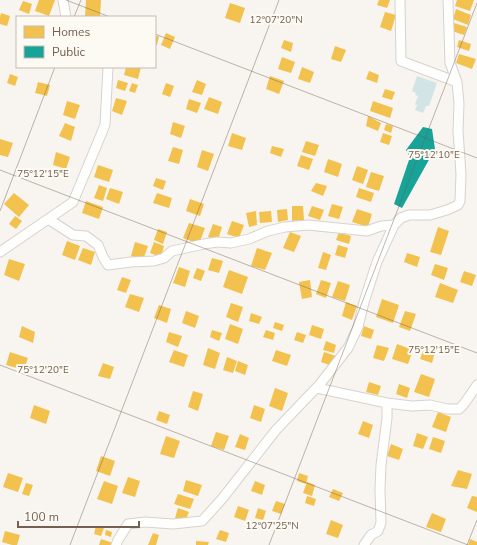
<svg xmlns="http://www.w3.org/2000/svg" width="477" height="545" font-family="'Nunito Sans',sans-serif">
	<rect width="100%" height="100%" fill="#f8f5f0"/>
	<path fill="#d3e4e6" d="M417,76L437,83L429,106H426L423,113L415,110L417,105L415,104L418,96L415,95L416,93L412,91Z"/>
	<path fill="#f2c14e" d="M39,0H55L49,16L35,11Z
		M86,0H101L100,17L85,16Z
		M379,0H390L387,8L377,5Z
		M457,0H474L470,11L455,6Z
		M23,1L32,4L29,14L19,10Z
		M230,3L245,8L240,23L225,18Z
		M456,9L471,15L468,25L453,19Z
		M385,12L396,15L391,31L380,27Z
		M1,13L10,16L7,26L0,24V17Z
		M454,23L467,27L464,35L452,31Z
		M166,33L175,37L170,49L161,45Z
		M155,36H159L157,45H155Z
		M284,40L293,43L291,52L281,48Z
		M459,40L471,44L469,51L457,47Z
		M335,46L346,50L341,62L331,59Z
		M459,54L476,59L472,69L456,63Z
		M282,57L295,62L291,73L278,69Z
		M126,67H141L138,79L124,75Z
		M302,67L314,72L310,83L298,79Z
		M369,71L379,75L377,83L366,79Z
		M10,74L18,77L15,86L7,83Z
		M270,76L284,81L279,94L266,89Z
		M118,80L128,83L125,91L116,88Z
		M197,80L206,84L202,95L192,92Z
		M38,82L50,85L47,96L35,93Z
		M132,83L138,85L135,93L129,91Z
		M166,83L174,86L170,97L162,94Z
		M385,89L395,92L392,100L382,97Z
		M209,97L222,102L218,114L204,109Z
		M116,98L127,101L122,115L112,111Z
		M189,99L201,103L197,113L186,109Z
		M67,101L80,105L75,119L63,115Z
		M373,101L393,108L390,118L370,111Z
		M368,116L381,123L378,131L366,126Z
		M173,122L185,126L181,138L170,134Z
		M65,123L75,127L71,141L59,136Z
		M386,124L393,126L391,133L384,130Z
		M232,133L246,138L242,150L228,146Z
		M383,133L392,136L389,145L380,142Z
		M0,139L13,143L8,157L0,155Z
		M306,141L319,145L315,156L302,152Z
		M272,146L284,149L281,157L270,153Z
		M173,147L183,150L179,164L168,161Z
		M202,150L214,154L208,171L197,167Z
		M56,152L70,157L66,169L53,165Z
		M301,155L313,159L309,170L297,166Z
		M328,159L342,164L338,177L324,172Z
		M98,165L113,170L109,182L94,177Z
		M357,166L368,170L363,184L352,180Z
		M371,172L384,176L379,191L366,187Z
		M156,178L166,181L163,190L153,186Z
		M316,183L327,186L323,196L311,191Z
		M99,185L107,188L103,201L94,198Z
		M110,188L123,192L119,204L106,199Z
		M359,188L374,193L371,202L356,197Z
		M14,193L29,205L19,217L4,204Z
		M157,193L172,198L169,208L153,203Z
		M190,199L204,204L200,216L186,211Z
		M86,201L103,207L99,219L82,213Z
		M332,204L343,207L339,219L328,216Z
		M292,206H303L304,220L292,221Z
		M312,206L324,210L320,220L308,216Z
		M287,209L288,220L278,222L277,210Z
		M357,209L372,214L368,227L352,222Z
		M256,211L257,225L249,227L246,213Z
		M271,211L272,222L260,223L259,212Z
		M15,216L22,221L16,229L9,224Z
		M232,221L244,225L239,238L227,234Z
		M189,223L205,228L199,244L183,238Z
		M213,224L222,227L218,240L208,237Z
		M438,227L449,231L441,255L430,252Z
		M158,229L167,232L163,244L154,240Z
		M290,232L301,236L294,252L283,248Z
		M339,232L351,236L349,244L336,240Z
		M67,241L80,246L75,260L62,255Z
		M135,242L148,246L143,260L131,256Z
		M154,242L164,246L161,257L150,253Z
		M338,245L348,248L345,258L335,255Z
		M83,248L95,252L91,265L78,260Z
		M257,248L272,253L265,270L251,266Z
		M323,252L331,255L326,270L318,268Z
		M407,253L420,257L417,267L404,262Z
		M212,258L223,261L219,273L208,270Z
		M9,259L25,264L19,281L4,275Z
		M435,264L448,268L444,280L431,275Z
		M179,267L190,271L185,287L173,283Z
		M197,268L205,271L201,281L193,278Z
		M229,270L248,277L242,294L223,287Z
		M464,271L476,275L472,286L460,282Z
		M122,277L131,280L126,293L117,290Z
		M310,280L312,297L302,299L299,282Z
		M321,280L331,283L326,298L316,294Z
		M338,281L350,285L345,301L332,297Z
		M440,283L458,290L453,303L435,297Z
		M130,294L144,298L139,312L125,307Z
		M382,299L399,305L393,323L376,317Z
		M346,302L357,306L352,320L342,316Z
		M231,303L243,307L238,322L226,317Z
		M159,305L171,309L167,323L154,318Z
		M186,311L199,316L195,328L182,323Z
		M405,311L416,314L410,331L399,327Z
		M251,313L262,317L259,324L249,321Z
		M275,322L284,325L282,331L273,328Z
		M230,324L243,329L238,344L225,339Z
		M312,325L324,329L321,339L309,335Z
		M22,326L35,332L33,343L19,337Z
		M364,326L374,330L371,339L361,336Z
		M212,330L222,333L219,341L210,337Z
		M266,330L275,333L273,340L263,337Z
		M169,332L182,336L178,347L166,342Z
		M297,332L306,335L303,343L294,340Z
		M326,341L336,345L334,353L323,350Z
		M397,344L413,350L408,364L392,359Z
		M377,345L389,348L384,361L373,358Z
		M208,348L220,353L215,369L203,365Z
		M424,348L435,352L432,363L420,359Z
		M174,350L188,355L184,367L169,362Z
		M276,350L291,355L287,366L272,361Z
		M10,352L28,358L24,370L6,365Z
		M324,352L336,356L332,366L321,362Z
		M227,357L237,361L233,373L223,370Z
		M238,361L248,365L245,375L235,371Z
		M103,363L114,367L110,379L98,376Z
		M421,374L435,379L429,397L414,392Z
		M369,382L381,386L378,395L366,392Z
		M399,384L410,388L407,398L396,394Z
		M275,388L288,393L282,411L269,406Z
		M193,391L203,394L198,411L188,407Z
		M34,405L50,411L46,424L30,418Z
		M254,405L265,409L261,422L250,418Z
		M159,411L170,415L167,424L156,420Z
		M438,412L451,417L446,432L432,427Z
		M363,421L373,425L369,438L358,434Z
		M216,432L229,436L224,450L211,446Z
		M417,433L428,437L423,449L413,446Z
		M240,434L249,438L245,450L235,447Z
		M166,436L180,441L174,458L160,454Z
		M433,437L445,441L441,453L429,449Z
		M391,444L403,449L399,460L387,456Z
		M101,456L115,461L110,476L96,471Z
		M458,470L472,474L467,489L451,486Z
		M8,473L23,478L18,492L3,487Z
		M299,473L308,476L306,484L297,481Z
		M128,477L140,481L135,497L122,493Z
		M186,480L202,485L198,496L183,491Z
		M104,481L118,486L112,504L97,499Z
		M255,481L265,485L262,495L251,491Z
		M307,482L315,485L312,496L303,493Z
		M26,483L33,485L29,496L22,494Z
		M333,489L343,493L339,501L329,497Z
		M178,494L194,499L190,509L174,504Z
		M307,496L316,499L314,506L305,503Z
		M472,496L477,497V512L467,508Z
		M276,501L285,504L281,514L272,511Z
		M238,506L249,510L245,521L234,517Z
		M178,508L189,512L185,521L175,518Z
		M258,508L266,511L263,520L255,518Z
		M432,513L446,519L441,532L426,527Z
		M331,520L343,525L338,538L326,534Z
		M96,526L104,528L101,536L94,534Z
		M106,530L112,532L111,537L105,535Z
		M220,530L229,533L226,542L216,539Z
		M5,531L20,535L17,545H12L2,542Z
		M153,533L159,535L156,545H148Z
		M101,539L113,543L112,545H99Z
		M470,539L477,542V545H468Z
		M196,541L209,542L208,545H196Z"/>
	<path fill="#17a398" d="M423,127L432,129L435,149L402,208L394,204L410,157L406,150Z"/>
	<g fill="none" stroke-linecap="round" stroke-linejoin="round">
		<g stroke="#d7d2ce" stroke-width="11">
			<path id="minor" d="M63,0L66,17
				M400,0L401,61L457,82
				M48,219L73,235L86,236L98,245L103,257L108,265L131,262L154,261L164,258L172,251L204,244L217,242L231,243L249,239L268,231L285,227L308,225L367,231L381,226L394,225
				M0,252L73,202L105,125L108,67
				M317,388L387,403L412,406L430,405L447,409H459L464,404L477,385
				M116,545L118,540L128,524L145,522L173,524L202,521L222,499L276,430L320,384L348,348L358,327L364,302L377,262L394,225L401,218L409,215H430L447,210L458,205L460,201L461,174L458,131L459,104L457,82L450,63L448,0
				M364,545L371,535L378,531L381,523L380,489L381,465L387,418V403"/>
		</g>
		<use href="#minor" stroke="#fefefd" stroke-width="9"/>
	</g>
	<path fill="none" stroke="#736052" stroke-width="1" stroke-opacity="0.45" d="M66,0L110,17M74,17L81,0M155,34L477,158M0,170L477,353M0,211L55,67M0,365L468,545M70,545L279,0M269,545L477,3M467,545L477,520"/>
	<g font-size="10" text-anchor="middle" fill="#736052" stroke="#fdfaf3" stroke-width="4" stroke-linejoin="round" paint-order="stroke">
		<text x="276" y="23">12°07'20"N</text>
		<text x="434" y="158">75°12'10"E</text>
		<text x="43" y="177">75°12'15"E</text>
		<text x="434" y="353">75°12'15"E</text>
		<text x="43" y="373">75°12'20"E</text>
		<text x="272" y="529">12°07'25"N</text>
	</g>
	<rect x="16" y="16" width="140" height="52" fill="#fdfaf3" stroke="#c6bcb3"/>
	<rect x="24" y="26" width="20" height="12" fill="#f2c14e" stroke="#c6bcb3"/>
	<text x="52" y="36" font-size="12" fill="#736052">Homes</text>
	<rect x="24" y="46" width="20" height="12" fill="#17a398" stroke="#c6bcb3"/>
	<text x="52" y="56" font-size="12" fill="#736052">Public</text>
	<path d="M18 521v6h121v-6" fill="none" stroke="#736052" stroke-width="2"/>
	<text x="24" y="521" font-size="12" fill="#736052" stroke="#fdfaf3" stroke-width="3" paint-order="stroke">100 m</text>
</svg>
